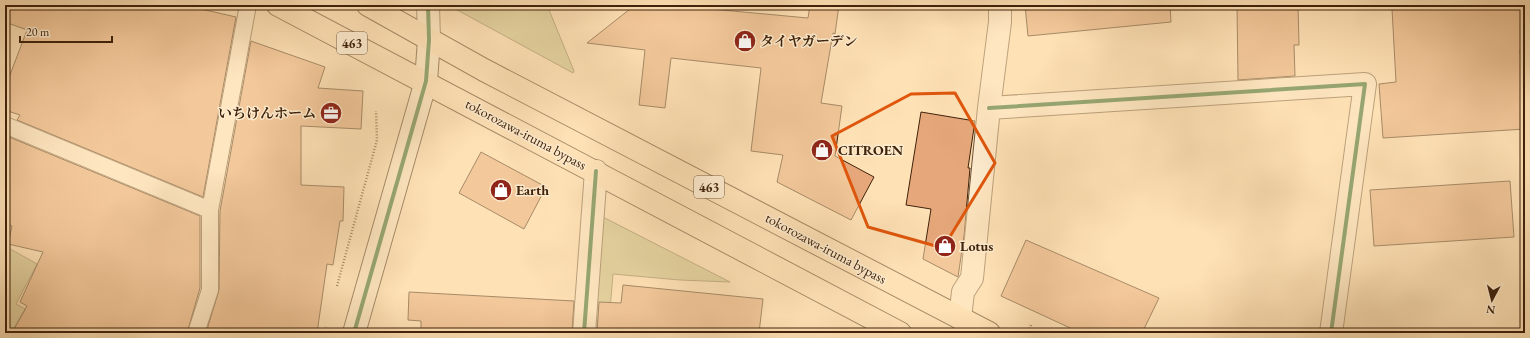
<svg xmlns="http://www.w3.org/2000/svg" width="1530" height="338" font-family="'EB Garamond','Noto Serif JP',serif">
	<rect width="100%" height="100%" fill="#fee1b5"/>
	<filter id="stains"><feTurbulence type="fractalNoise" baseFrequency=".005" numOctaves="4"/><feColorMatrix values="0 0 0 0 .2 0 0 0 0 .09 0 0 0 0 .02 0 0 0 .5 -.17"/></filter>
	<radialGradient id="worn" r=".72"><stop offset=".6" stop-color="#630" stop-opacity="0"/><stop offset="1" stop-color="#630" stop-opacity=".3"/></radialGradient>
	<path fill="#c8c188" stroke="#84724a" d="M448,5H547L574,71L573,73Z
		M601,216L730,282L680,280L613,274L608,333H593Z
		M5,246L37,264L16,304L25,309L11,333H5Z"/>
	<path fill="#e6a87a" stroke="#3f220b" d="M5,5H167L187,9L188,6L236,17L203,197L17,120L20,115L5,110V88L27,30L5,22Z
		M635,5H668L808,18L810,5H839L835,34L833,33L821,103L842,106L835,156L874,177L851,220L777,182L783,155L751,151L761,68L671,58L665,108L639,105L645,50L587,43Z
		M1025,5H1170L1171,22L1028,36Z
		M1237,5H1298L1299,45H1294L1295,76L1238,80Z
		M1451,5H1521L1524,49L1520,50L1525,129L1383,138L1379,84L1396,82L1392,9Z
		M251,41L325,67L318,88L363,91L361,129L301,126V185L344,187L343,221H340L333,265L327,264L317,333H206L219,290L220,211Z
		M921,112L975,121L968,168H970L964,236L958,277L923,259L931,209L906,205Z
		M9,137L200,216V288L187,333H12L27,306L20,302L43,252L8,244L12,226L5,225V146Z
		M481,152L546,187L524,229L459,193Z
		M1510,181L1514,237L1374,246L1370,190Z
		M1026,240L1159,298L1142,333H1081L1001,296Z
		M623,285L763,299L759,333H597L599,302L621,303Z
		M409,292L574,301L572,333H421V321L408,320Z"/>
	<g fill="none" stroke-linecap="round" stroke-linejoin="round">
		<g stroke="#6f5236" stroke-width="18">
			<path id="lane" d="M5,125L210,210
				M196,333L210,290V210L248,5"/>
		</g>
		<g stroke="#6f5236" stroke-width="24">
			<path id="street" d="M428,5L429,40
				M989,108L1365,84L1331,333
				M960,318L963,292L972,278L989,108L1000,22V5
				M584,333L596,171"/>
		</g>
		<g stroke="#3f220b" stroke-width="24">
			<path id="secondary" d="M354,333L426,81L429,40"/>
		</g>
		<g stroke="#3f220b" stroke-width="24">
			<path id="highway" d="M278,5C486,113 693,223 900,333
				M368,5L484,70L989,333"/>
		</g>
		<path stroke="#3f220b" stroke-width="2.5" stroke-dasharray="1 2" stroke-linecap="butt" d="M337,286L377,140L376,111
			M1031,325L1029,330L1036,333
			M324,333L326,327"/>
		<use href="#lane" stroke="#feeccf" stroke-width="16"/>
		<use href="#street" stroke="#feeccf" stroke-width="22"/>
		<use href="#secondary" stroke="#feeccf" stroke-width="22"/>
		<use href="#highway" stroke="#fee1b5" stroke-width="22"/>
		<g stroke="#feeccf" stroke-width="6">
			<path id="cycleway" d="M989,108L1365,84L1331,333
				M354,333L426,81L429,40L428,5
				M584,333L596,171"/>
		</g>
		<use href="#cycleway" stroke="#1b5e20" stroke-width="4"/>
	</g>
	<path d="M0 0H1530V338H0ZM955,93L995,163L943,248L868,227L832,136L911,94Z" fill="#fee1b5" fill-opacity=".55" fill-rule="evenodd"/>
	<path fill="none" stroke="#e0560c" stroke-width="3" stroke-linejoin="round" d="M955,93L995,163L943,248L868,227L832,136L911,94Z"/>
	<defs>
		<g id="shop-disc" transform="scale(1.15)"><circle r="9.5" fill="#8f2418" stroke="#feeccf"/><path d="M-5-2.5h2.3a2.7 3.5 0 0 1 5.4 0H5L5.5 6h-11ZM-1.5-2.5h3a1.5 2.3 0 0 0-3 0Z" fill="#fff"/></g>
		<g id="office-disc" transform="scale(1.15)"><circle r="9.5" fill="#8f2418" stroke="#feeccf"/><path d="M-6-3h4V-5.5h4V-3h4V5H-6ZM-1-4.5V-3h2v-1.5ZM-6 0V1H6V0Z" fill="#fff"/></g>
	</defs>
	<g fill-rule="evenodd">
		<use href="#shop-disc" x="745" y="41"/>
		<use href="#office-disc" x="331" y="113"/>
		<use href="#shop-disc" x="822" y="150"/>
		<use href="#shop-disc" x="501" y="190"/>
		<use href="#shop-disc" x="945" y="246"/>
	</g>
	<g text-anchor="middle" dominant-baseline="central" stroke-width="3" stroke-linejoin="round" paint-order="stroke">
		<g fill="#feeccf" stroke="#785f46" stroke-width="1">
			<rect x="337" y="32" width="30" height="22" rx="3"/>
			<rect x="694" y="176" width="30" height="22" rx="3"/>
		</g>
		<g font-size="13" font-weight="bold" fill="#3f220b">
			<text x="352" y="43">463</text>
			<text x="709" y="187">463</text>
		</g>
		<g font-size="14" font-weight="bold" fill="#3f220b" stroke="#feeccf" text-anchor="start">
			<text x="760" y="41">タイヤガーデン</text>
			<text x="316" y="113" text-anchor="end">いちけんホーム</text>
			<text x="838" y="150">CITROEN</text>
			<text x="516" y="190">Earth</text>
			<text x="960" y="246">Lotus</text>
		</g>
		<g font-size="14" fill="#3f220b" stroke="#feeccf">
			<text transform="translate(526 134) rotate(28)">tokorozawa-iruma bypass</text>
			<text transform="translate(826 248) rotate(28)">tokorozawa-iruma bypass</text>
		</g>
	</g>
	<rect width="1530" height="338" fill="none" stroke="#fee1b5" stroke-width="20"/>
	<rect x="6" y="6" width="1518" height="326" fill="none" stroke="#3f220b" stroke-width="2"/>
	<rect x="10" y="10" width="1510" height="318" fill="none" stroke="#3f220b"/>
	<g transform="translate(1492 300) rotate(187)" stroke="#feeccf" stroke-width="3" paint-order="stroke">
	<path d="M0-3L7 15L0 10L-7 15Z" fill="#3f220b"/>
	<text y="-6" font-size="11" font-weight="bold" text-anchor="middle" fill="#3f220b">N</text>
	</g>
	<path d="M20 36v6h92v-6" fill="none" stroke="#3f220b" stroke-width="2"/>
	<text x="26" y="36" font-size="12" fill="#3f220b" stroke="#feeccf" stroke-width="3" paint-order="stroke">20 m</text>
	<rect width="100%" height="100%" filter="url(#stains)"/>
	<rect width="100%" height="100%" fill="url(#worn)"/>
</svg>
